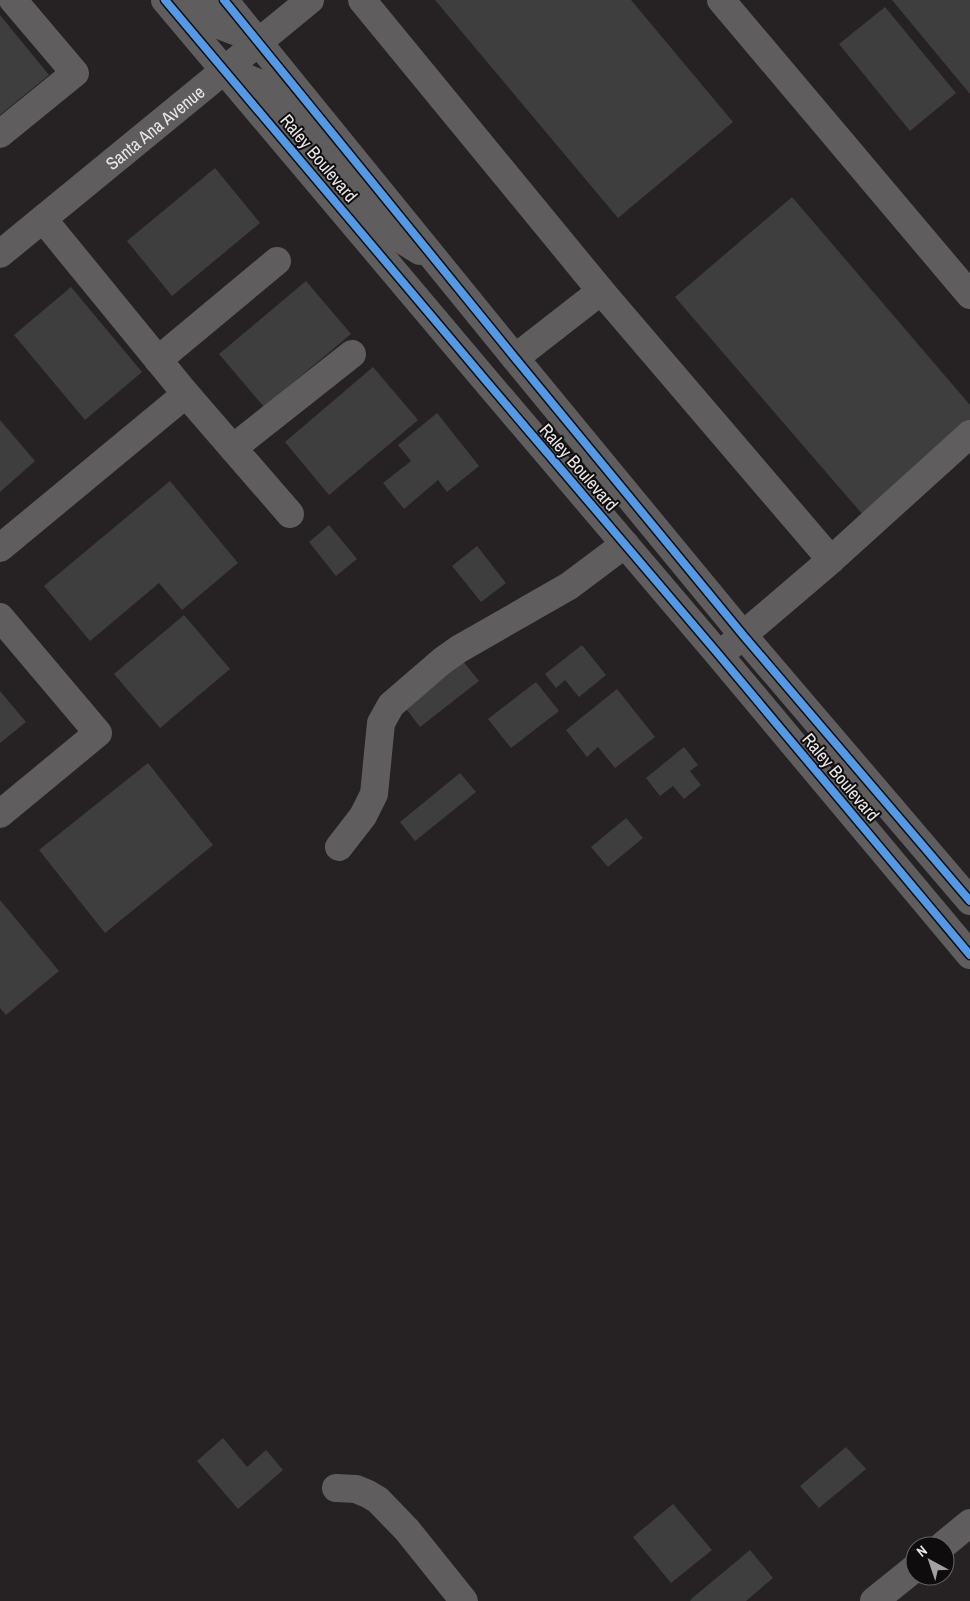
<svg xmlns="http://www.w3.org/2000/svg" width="970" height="1601" font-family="'Archivo Narrow',sans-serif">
	<rect width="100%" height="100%" fill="#262223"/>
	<path fill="#3f3e3f" d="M435,0H631L733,122L618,218Z
		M892,0H970V94Z
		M885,7L956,93L910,131L839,44Z
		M0,15L49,75L0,115Z
		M215,168L260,223L172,296L127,241Z
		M792,197L970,405V422L863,515L675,297Z
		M306,281L351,334L264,407L219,354Z
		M71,287L142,372L85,420L14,335Z
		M373,367L418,420L329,495L285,442Z
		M437,413L479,466L447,492L438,480L404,509L383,483L411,461L398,445Z
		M0,420L35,461L0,492Z
		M170,481L238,563L182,610L159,583L90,641L44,586Z
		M329,525L357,559L336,576L309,542Z
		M477,546L506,583L481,602L452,566Z
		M184,615L230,669L160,728L114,674Z
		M582,645L606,675L579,697L565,680L556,688L545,674Z
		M462,660L479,681L420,727L404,706Z
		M536,682L559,711L511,748L488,719Z
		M617,689L655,737L615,768L598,747L587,757L566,730Z
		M0,691L26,722L0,743Z
		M684,747L698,765L690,771L701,785L684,799L673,786L660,796L646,778Z
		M148,763L213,845L105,933L39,850Z
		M460,773L476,792L415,841L400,822Z
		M626,818L643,838L608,867L591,847Z
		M0,900L59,971L6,1015L0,1008Z
		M223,1438L247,1467L266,1450L283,1470L238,1509L197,1461Z
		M846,1447L866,1469L819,1508L800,1486Z
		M673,1504L712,1550L671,1583L633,1537Z
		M750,1550L773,1578L746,1601H691L690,1600Z"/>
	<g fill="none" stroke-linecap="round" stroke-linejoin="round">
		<g stroke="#605d5e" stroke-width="28">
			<path d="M165,0L487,382L719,655L970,955"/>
			<path d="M191,0L219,25L255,39"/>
			<path d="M224,0L515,358L743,635L970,901"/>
			<path d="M362,0L601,291"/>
			<path d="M721,0L970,295"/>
			<path d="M231,72L259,83L273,94L386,230L420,251"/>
			<path d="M0,134L75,73L13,0"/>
			<path d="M43,219L186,394"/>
			<path id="s1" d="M0,254L310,0"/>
			<path d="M515,358L601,291L831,560L729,647"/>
			<path d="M158,360L277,261"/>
			<path d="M233,448L352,354"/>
			<path d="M0,548L186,394L290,514"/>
			<path d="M831,560L970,434"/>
			<path d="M0,617L98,733L0,814"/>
			<path d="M339,847L363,816L374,794L381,723L391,705L442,661L459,649L569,586L625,544"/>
			<path d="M336,1488L356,1489L368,1494L378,1500L407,1530L464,1601"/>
			<path d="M942,1546L970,1523"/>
			<path d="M874,1601L915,1568"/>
		</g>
		<g stroke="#0e0c0c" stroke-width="11">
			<path id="cycleway" d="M165,0L487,382L719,655L970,955
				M224,0L515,358L743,635L970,901"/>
		</g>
		<use href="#cycleway" stroke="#5399e6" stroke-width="8"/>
	</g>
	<g text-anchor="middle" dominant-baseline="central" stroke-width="4" stroke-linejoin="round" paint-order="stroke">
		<g font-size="18" fill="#eae6e7" stroke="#0e0c0c">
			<text stroke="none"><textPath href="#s1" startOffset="200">Santa Ana Avenue</textPath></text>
			<text transform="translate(319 158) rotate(50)">Raley Boulevard</text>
			<text transform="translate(579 467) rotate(49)">Raley Boulevard</text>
			<text transform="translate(841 777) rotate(50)">Raley Boulevard</text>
		</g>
	</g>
	<g transform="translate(930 1561) rotate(320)"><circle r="24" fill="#0e0c0c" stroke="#666364"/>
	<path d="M0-4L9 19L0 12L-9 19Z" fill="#a5a1a2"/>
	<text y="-8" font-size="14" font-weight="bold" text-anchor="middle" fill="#eae6e7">N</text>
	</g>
</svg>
